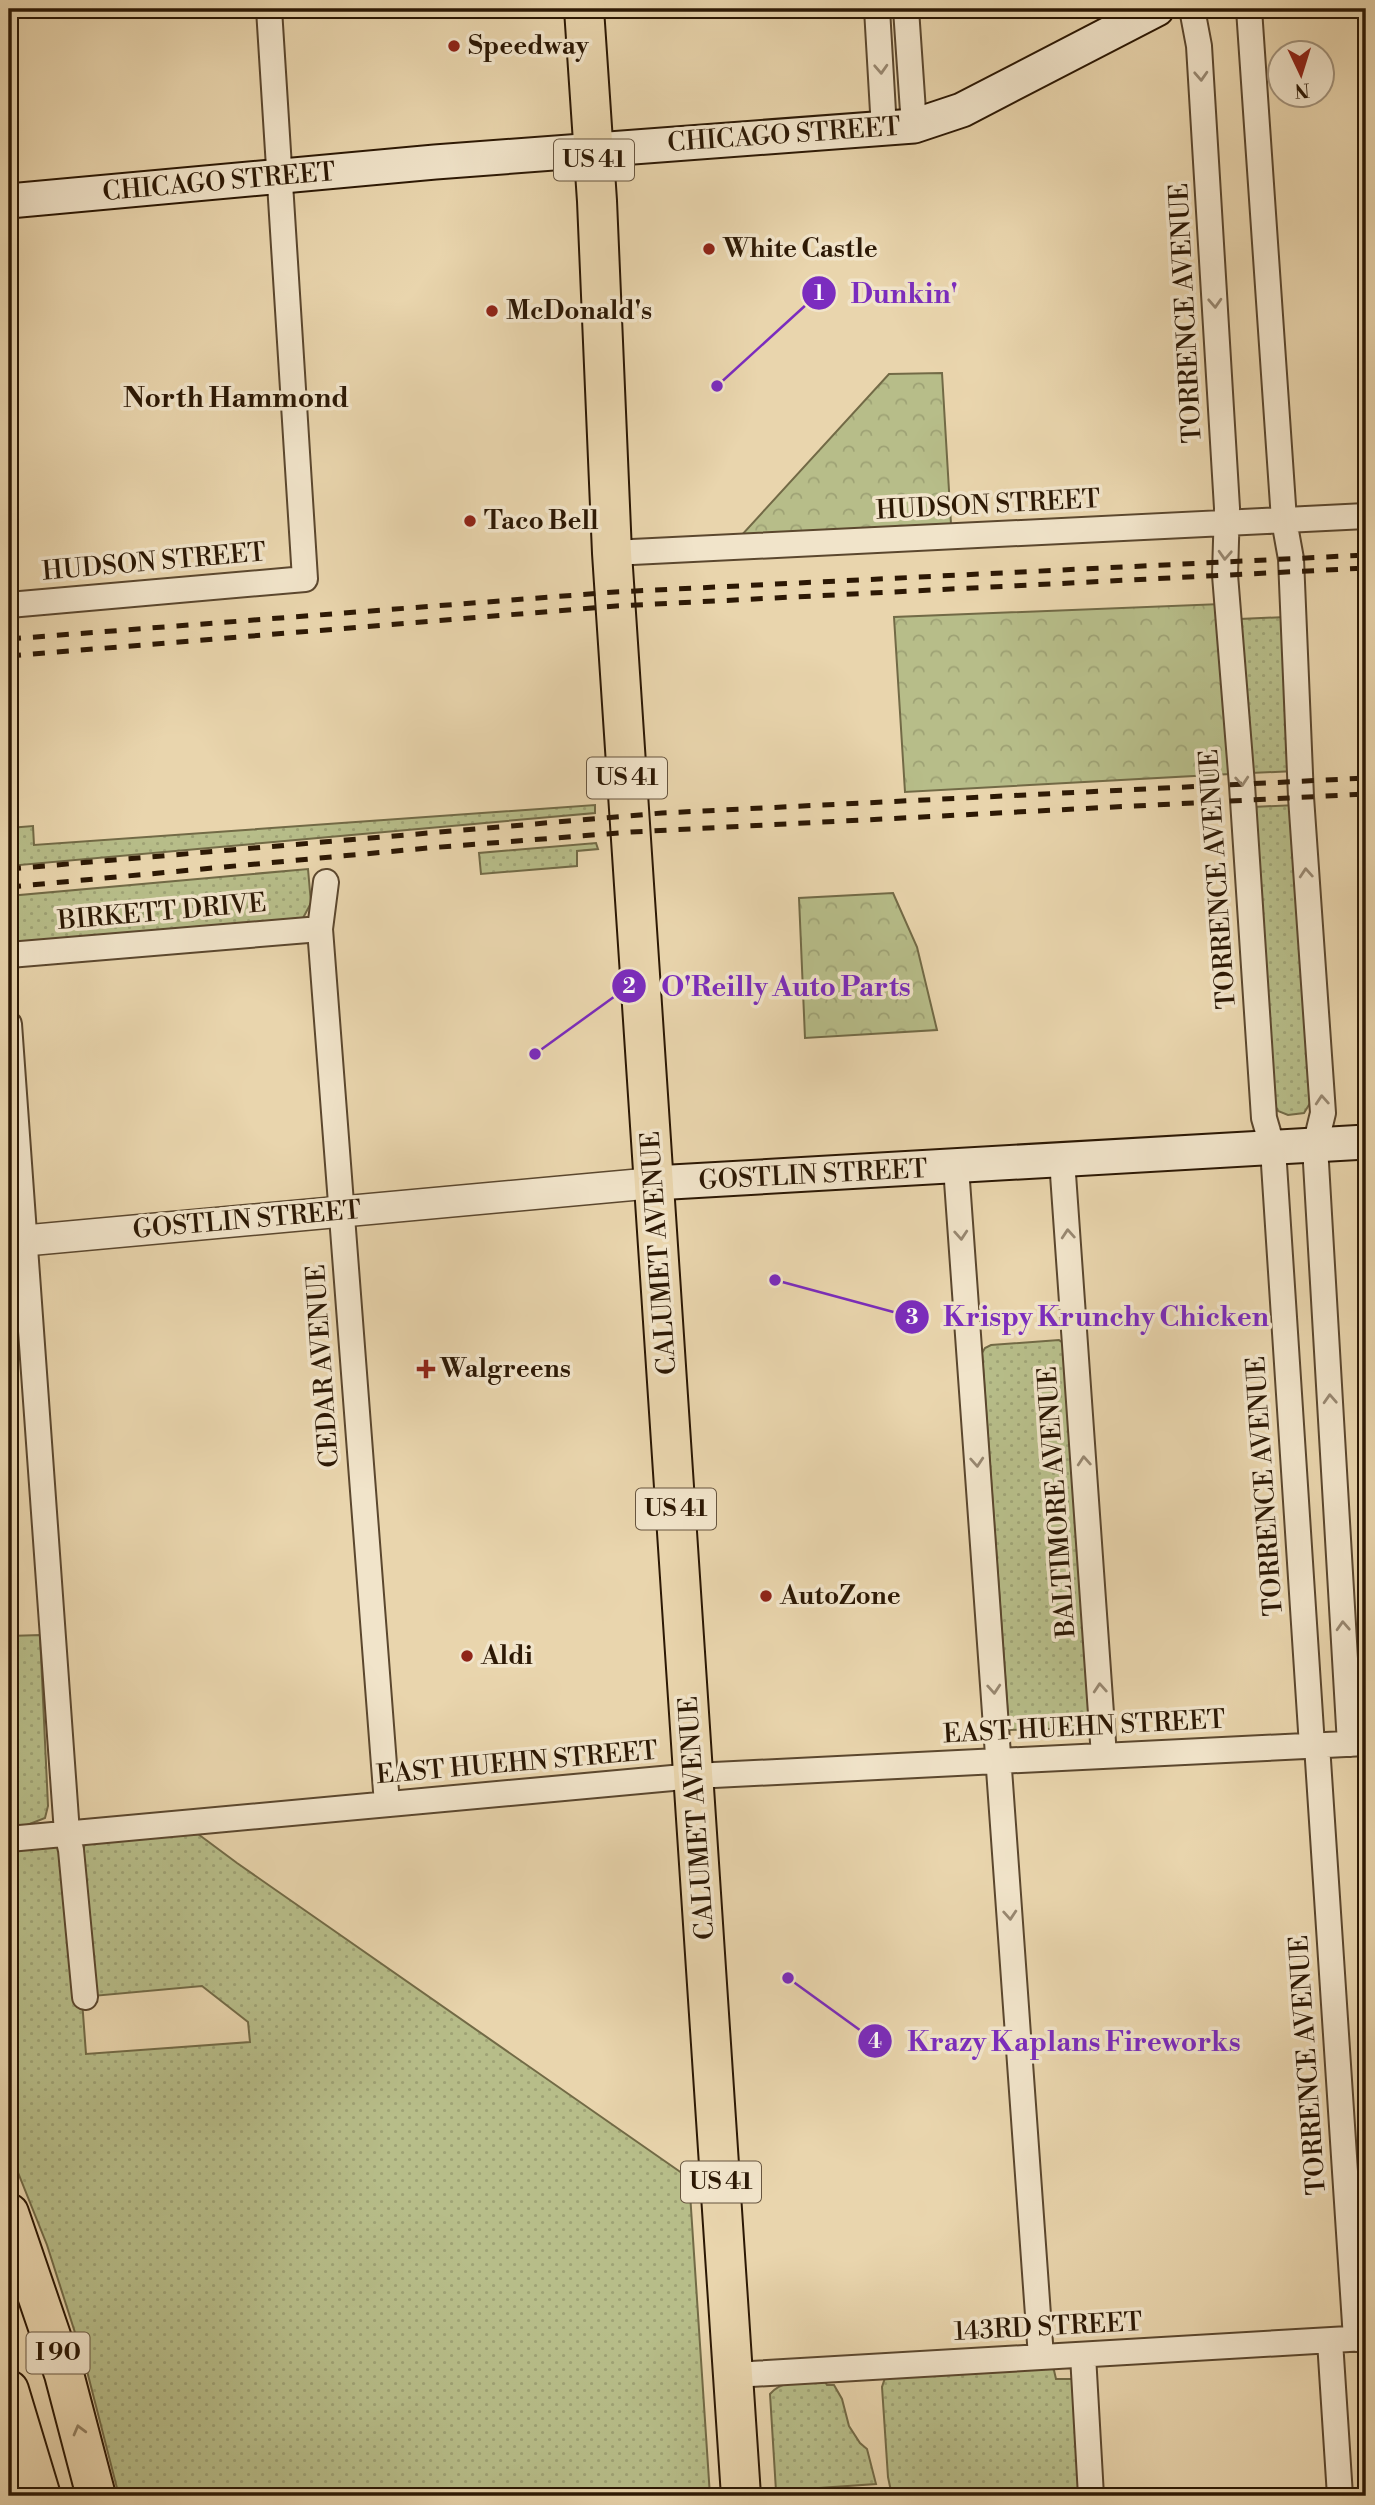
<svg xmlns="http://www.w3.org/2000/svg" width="1375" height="2505" font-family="'Libre Bodoni',serif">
	<defs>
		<pattern id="grass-dots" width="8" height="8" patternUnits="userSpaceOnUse" patternTransform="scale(1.75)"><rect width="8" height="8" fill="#b7bd89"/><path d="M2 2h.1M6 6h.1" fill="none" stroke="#9ea275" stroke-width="1.8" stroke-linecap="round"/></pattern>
		<pattern id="forest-crowns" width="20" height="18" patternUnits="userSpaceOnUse" patternTransform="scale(1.75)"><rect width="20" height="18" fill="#b7bd89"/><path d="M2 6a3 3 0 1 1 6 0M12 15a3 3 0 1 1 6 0" fill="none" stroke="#9ea275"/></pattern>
	</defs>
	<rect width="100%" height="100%" fill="#e9d5ad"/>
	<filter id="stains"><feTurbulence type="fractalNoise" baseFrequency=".00286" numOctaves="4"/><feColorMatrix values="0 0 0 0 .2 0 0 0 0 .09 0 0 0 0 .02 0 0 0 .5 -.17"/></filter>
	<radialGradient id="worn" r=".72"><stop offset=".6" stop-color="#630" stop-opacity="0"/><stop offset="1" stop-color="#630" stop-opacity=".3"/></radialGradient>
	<path fill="url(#grass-dots)" stroke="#726a46" stroke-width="2" d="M1285,617L1295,771L1251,773L1240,619Z
		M595,805V813L9,866V828L33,826L34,845Z
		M1296,805L1315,1095L1304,1113L1288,1115L1278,1111L1272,1100L1253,807Z
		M596,843L598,849L577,851V866L481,874L479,853Z
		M308,869L311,903L303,918L9,944V896Z
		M1059,1340L1063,1343L1091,1725L1084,1728L1009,1730L982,1353L985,1348L991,1345Z
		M40,1635L48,1806L45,1818L22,1827L9,1829V1636Z
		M198,1834L237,1863L689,2178L710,2496H119L86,2367L47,2245L9,2150V1847L70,1839L86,2054L250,2042L248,2022L202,1986L93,1996L81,1855L86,1842Z
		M1053,2366L1056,2379H1073L1080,2496H892L888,2477L882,2387L886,2375Z
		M824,2380L827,2385H834L842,2399L849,2426L860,2443L867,2449L876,2484L776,2491L770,2394C783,2379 806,2381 824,2380Z"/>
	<path fill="url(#forest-crowns)" stroke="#726a46" stroke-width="2" d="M942,373L951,524L739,538L889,374Z
		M1221,604L1230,774L905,792L894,617Z
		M893,893L917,947L937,1030L805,1038L799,898Z"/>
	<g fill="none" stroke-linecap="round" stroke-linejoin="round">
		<g stroke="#5b472e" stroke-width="28">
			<path id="minor" d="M877,9L884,129
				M906,9L914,126
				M1192,9L1199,46L1227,508L1225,575L1242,785L1264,1118L1273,1149L1312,1746
				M1249,9L1284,520L1291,559L1301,797L1323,1113L1315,1146L1350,1744
				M612,553L1366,516
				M9,605L305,579L269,9
				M326,882L320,929L387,1804
				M9,955L320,929
				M9,1024L67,1833L71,1850L85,1997
				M1062,1160L1104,1756
				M956,1167L1041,2357
				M1317,1745L1356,2339
				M9,1839L694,1776L1366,1743
				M1330,2341L1340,2496
				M1083,2355L1091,2496
				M734,2375L1366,2338"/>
		</g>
		<g stroke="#5b472e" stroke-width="33">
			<path id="tertiary" d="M9,1242L654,1183"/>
		</g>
		<g stroke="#2c1804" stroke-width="37">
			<path id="secondary" d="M9,201L435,162L914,126L962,110L1157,9
				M654,1183L1366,1142"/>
		</g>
		<g stroke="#2c1804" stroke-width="42">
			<path id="primary" d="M584,9L597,201L612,553L741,2496"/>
		</g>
		<g stroke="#2c1804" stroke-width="42">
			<path id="motorway" d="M9,2213L64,2374L96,2496
				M9,2390L41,2496"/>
		</g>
		<use href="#minor" stroke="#f1e4ca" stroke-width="24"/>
		<use href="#tertiary" stroke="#f1e4ca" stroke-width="30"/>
		<use href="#secondary" stroke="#f1e4ca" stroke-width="33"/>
		<use href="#primary" stroke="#e9d5ad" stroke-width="38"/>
		<use href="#motorway" stroke="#e9d5ad" stroke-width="38"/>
		<path stroke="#2c1804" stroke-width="5" stroke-dasharray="12 12" stroke-linecap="butt" d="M9,639L615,592L1366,555
			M9,656L616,606L1366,568
			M9,869L662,813L1366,778
			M9,887L428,848L631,832L1366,794"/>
	</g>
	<defs><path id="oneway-chevron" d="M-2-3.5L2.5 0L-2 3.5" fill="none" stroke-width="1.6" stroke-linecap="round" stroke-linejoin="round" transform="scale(1.75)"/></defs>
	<g stroke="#988871">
		<use href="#oneway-chevron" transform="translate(881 69) rotate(87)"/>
		<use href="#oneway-chevron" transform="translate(1201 76) rotate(87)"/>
		<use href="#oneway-chevron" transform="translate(1215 303) rotate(87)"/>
		<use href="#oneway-chevron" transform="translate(1225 555) rotate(93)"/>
		<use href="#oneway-chevron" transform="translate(1242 781) rotate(86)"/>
		<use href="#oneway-chevron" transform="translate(1306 873) rotate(-94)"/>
		<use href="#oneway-chevron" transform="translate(1322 1100) rotate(-94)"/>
		<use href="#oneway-chevron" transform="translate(1068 1234) rotate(-94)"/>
		<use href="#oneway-chevron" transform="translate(961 1235) rotate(86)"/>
		<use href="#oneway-chevron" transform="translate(1330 1399) rotate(-93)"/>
		<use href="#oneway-chevron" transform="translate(1084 1461) rotate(-94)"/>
		<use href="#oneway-chevron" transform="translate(977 1462) rotate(86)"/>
		<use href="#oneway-chevron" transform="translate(1343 1626) rotate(-93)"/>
		<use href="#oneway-chevron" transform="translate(1100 1688) rotate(-94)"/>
		<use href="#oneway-chevron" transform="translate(994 1689) rotate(86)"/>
		<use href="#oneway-chevron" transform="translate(1010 1915) rotate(86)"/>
	</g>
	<use stroke="#948061" href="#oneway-chevron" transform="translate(79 2430) rotate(-105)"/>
	<g fill="#8f2418" stroke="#f1e4ca" stroke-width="2.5">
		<circle cx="454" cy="46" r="7"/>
		<circle cx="709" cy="249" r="7"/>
		<circle cx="492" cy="311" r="7"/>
		<circle cx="470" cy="521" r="7"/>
		<path d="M422.5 1358.5h7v7h7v7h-7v7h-7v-7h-7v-7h7z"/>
		<circle cx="766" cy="1596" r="7"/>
		<circle cx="467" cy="1656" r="7"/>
	</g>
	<g text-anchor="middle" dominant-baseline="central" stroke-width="7" stroke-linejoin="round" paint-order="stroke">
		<g fill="#f1e4ca" stroke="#67553f" stroke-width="2">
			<rect x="554" y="139.5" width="80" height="41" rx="5"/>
			<rect x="587" y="757.5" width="80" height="41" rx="5"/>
			<rect x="636" y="1488.5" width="80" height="41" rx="5"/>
			<rect x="681" y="2161.5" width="80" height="41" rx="5"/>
			<rect x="26.5" y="2332.5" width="63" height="41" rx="5"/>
		</g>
		<g font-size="24" font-weight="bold" fill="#2c1804">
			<text x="594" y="160">US 41</text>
			<text x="627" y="778">US 41</text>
			<text x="676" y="1509">US 41</text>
			<text x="721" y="2182">US 41</text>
			<text x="58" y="2353">I 90</text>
		</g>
		<g font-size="26" font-weight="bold" fill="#2c1804" stroke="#f1e4ca" text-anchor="start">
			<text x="468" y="46">Speedway</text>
			<text x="723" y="249">White Castle</text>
			<text x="506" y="311">McDonald's</text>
			<text x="484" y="521">Taco Bell</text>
			<text x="440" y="1369">Walgreens</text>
			<text x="780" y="1596">AutoZone</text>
			<text x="481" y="1656">Aldi</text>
		</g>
		<g font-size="26" fill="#2c1804" stroke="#f1e4ca">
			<text transform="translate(784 135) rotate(-4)">CHICAGO STREET</text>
			<text transform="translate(219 182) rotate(-5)">CHICAGO STREET</text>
			<text transform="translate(1186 313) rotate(-93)">TORRENCE AVENUE</text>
			<text transform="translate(988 505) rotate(-3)">HUDSON STREET</text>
			<text transform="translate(154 562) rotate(-5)">HUDSON STREET</text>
			<text transform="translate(1218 879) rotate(-94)">TORRENCE AVENUE</text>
			<text transform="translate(162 912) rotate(-5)">BIRKETT DRIVE</text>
			<text transform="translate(813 1175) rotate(-3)">GOSTLIN STREET</text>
			<text transform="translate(247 1220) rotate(-5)">GOSTLIN STREET</text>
			<text transform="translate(659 1253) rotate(-94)">CALUMET AVENUE</text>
			<text transform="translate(323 1366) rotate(-94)">CEDAR AVENUE</text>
			<text transform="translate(1265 1486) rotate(-94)">TORRENCE AVENUE</text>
			<text transform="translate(1057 1502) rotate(-94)">BALTIMORE AVENUE</text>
			<text transform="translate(1084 1727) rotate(-3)">EAST HUEHN STREET</text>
			<text transform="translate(517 1763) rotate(-5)">EAST HUEHN STREET</text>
			<text transform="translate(697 1818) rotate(-94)">CALUMET AVENUE</text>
			<text transform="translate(1308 2065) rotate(-94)">TORRENCE AVENUE</text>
			<text transform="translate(1048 2327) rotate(-3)">143RD STREET</text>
		</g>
		<g font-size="28" font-weight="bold" fill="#2c1804" stroke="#f1e4ca">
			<text x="236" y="398">North Hammond</text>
		</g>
	</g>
	<path fill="none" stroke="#7b2cbf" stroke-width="2.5" d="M717 386L819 293M535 1054L629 986M775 1280L912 1317M788 1978L875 2041"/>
	<g fill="#7b2cbf" stroke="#f1e4ca" stroke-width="2.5">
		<circle cx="717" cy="386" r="7"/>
		<circle cx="535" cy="1054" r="7"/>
		<circle cx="775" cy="1280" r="7"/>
		<circle cx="788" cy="1978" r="7"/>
		<circle cx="819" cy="293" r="18"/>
		<circle cx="629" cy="986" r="18"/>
		<circle cx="912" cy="1317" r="18"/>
		<circle cx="875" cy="2041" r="18"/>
	</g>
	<g font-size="21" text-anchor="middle" font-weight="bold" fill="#fff">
		<text x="819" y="300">1</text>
		<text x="629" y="993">2</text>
		<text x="912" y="1324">3</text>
		<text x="875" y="2048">4</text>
	</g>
	<g font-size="28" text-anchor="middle" font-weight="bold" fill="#7b2cbf" stroke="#f1e4ca" stroke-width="7" stroke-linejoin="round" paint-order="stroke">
		<text x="904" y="303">Dunkin'</text>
		<text x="786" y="996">O'Reilly Auto Parts</text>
		<text x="1106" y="1326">Krispy Krunchy Chicken</text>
		<text x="1074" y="2051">Krazy Kaplans Fireworks</text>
	</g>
	<rect width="1375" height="2505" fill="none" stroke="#e9d5ad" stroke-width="35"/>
	<rect x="10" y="10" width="1354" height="2484" fill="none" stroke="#2c1804" stroke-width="3.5"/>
	<rect x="18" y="18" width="1340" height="2470" fill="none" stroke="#2c1804" stroke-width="2"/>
	<g transform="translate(1301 74) rotate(176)"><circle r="33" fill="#f1e4ca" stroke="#a2927b" stroke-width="2"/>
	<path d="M0-5L12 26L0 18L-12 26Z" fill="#8f2418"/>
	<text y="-10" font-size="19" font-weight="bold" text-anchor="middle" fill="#2c1804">N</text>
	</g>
	<rect width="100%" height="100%" filter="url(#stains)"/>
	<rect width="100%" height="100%" fill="url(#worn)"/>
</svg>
